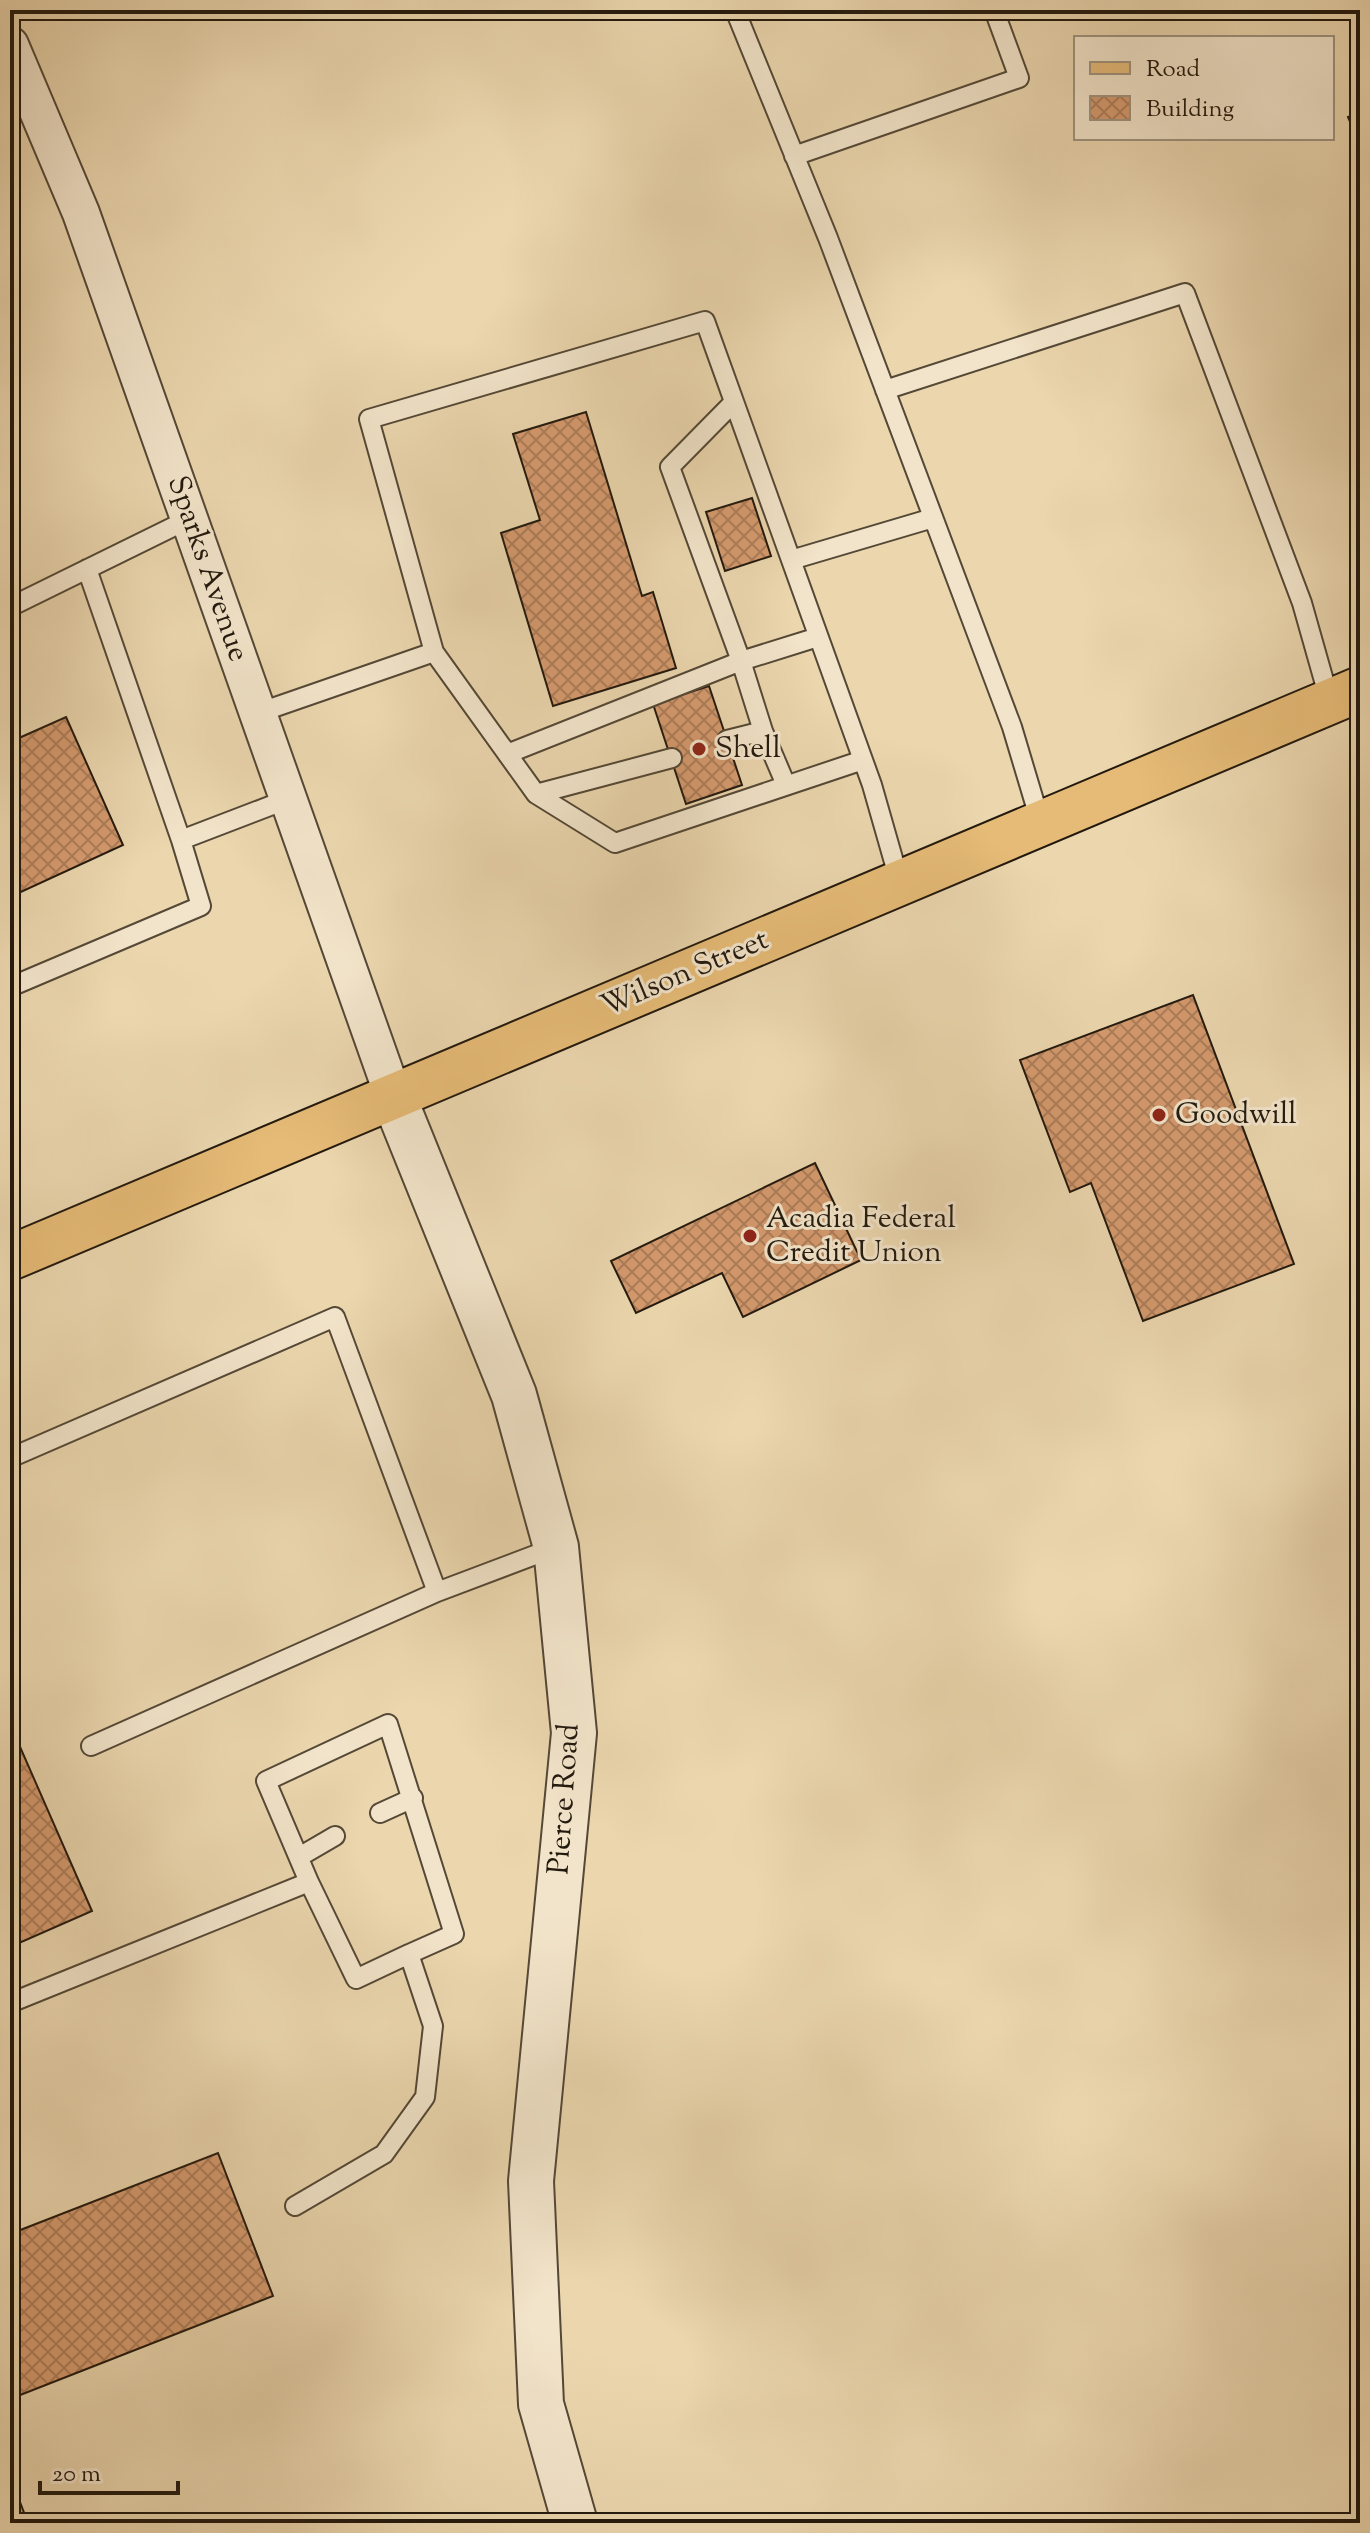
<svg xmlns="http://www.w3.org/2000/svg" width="1370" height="2533" font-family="'Sorts Mill Goudy',serif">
	<defs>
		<pattern id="building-cross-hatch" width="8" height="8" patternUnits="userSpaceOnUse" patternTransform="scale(2)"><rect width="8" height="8" fill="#d59a6e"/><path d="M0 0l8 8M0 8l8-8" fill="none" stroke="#ac7d59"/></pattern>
	</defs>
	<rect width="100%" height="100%" fill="#ebd6ae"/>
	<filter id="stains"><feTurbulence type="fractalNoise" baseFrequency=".0025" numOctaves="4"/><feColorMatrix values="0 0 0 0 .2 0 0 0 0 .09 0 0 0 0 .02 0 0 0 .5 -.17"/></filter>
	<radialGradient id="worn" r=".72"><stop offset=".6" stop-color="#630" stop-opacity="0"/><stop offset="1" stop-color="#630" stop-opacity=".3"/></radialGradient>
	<path fill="url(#building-cross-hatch)" stroke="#22190e" stroke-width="2" d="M1360,112V145L1348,117Z
		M586,412L642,596L653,592L676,668L553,706L501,533L540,520L513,434Z
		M752,498L771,556L725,571L706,512Z
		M709,686L742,785L686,804L653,704Z
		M66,717L123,845L10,897V742Z
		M1193,995L1294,1264L1143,1321L1091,1183L1070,1192L1020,1060Z
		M815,1163L861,1260L743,1317L722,1273L636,1313L611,1261Z
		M10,1724L92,1911L10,1947Z
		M218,2153L273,2296L10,2399V2234Z
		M10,2476L28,2523H10Z"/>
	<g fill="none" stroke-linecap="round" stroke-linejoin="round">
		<g stroke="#544836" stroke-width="22">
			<path id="service" d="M735,10L828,238L1012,727L1041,824
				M794,156L1019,78L994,10
				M885,390L1185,293L1302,603L1330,702
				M791,560L933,518
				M87,569L181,840
				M10,607L189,519
				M434,652L536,794L615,843L863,760
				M258,713L434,652L369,419L705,321L872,785L900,883
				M763,731L786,785
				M727,740L763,731L741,661L818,637
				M507,754L741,661L670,467L734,402
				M536,794L672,758
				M10,987L201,906L181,840L288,799
				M10,1458L335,1317L437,1592L91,1746
				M437,1592L556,1547
				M380,1813L413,1798
				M299,1857L335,1836
				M309,1882L356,1979L409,1954
				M10,2003L309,1882L266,1781L388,1724L454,1934L409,1954L433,2026L425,2097L384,2154L295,2206"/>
		</g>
		<g stroke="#544836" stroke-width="40">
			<path id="minor" d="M10,45L81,213L394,1098"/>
		</g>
		<g stroke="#544836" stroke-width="48">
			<path id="tertiary" d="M394,1098L514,1395L556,1547L574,1733L531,2181L541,2404L575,2523"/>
		</g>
		<g stroke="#22190e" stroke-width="48">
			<path id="primary" d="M10,1258L1360,689"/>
		</g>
		<use href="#service" stroke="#f2e4ca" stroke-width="18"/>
		<use href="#minor" stroke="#f2e4ca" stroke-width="36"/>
		<use href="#tertiary" stroke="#f2e4ca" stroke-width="44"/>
		<use href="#primary" stroke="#e6bb77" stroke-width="44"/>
	</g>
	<g fill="#8f2418" stroke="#f2e4ca" stroke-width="3">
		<circle cx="699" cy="749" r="8"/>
		<circle cx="1159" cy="1115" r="8"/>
		<circle cx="750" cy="1236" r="8"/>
	</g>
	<g text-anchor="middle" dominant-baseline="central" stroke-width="6" stroke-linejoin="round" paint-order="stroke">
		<g font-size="30" fill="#22190e" stroke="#f2e4ca">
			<text transform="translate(207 569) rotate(71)">Sparks Avenue</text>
			<text transform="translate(685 974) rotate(-23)">Wilson Street</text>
			<text transform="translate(565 1799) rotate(-86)">Pierce Road</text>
		</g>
		<g font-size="30" fill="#22190e" stroke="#f2e4ca" text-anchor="start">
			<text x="715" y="749">Shell</text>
			<text x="1175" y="1115">Goodwill</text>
			<text x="766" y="1219">Acadia Federal<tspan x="766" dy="34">Credit Union</tspan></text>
		</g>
	</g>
	<rect width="1370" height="2533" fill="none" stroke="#ebd6ae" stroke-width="40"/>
	<rect x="12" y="12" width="1346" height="2509" fill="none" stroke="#22190e" stroke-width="4"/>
	<rect x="20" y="20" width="1330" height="2493" fill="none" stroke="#22190e" stroke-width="2"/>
	<rect x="1074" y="36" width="260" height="104" fill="#f2e4ca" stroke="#9f937f" stroke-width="2"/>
	<rect x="1090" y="62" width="40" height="12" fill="#e6bb77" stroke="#9f937f" stroke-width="2"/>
	<text x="1146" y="76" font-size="24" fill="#22190e">Road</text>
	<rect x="1090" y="96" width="40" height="24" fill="url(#building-cross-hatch)" stroke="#9f937f" stroke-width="2"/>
	<text x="1146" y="116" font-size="24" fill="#22190e">Building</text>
	<path d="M40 2481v12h138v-12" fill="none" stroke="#22190e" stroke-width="4"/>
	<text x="52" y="2481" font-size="24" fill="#22190e" stroke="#f2e4ca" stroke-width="6" paint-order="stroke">20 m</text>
	<rect width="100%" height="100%" filter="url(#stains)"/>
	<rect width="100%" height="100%" fill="url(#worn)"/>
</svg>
